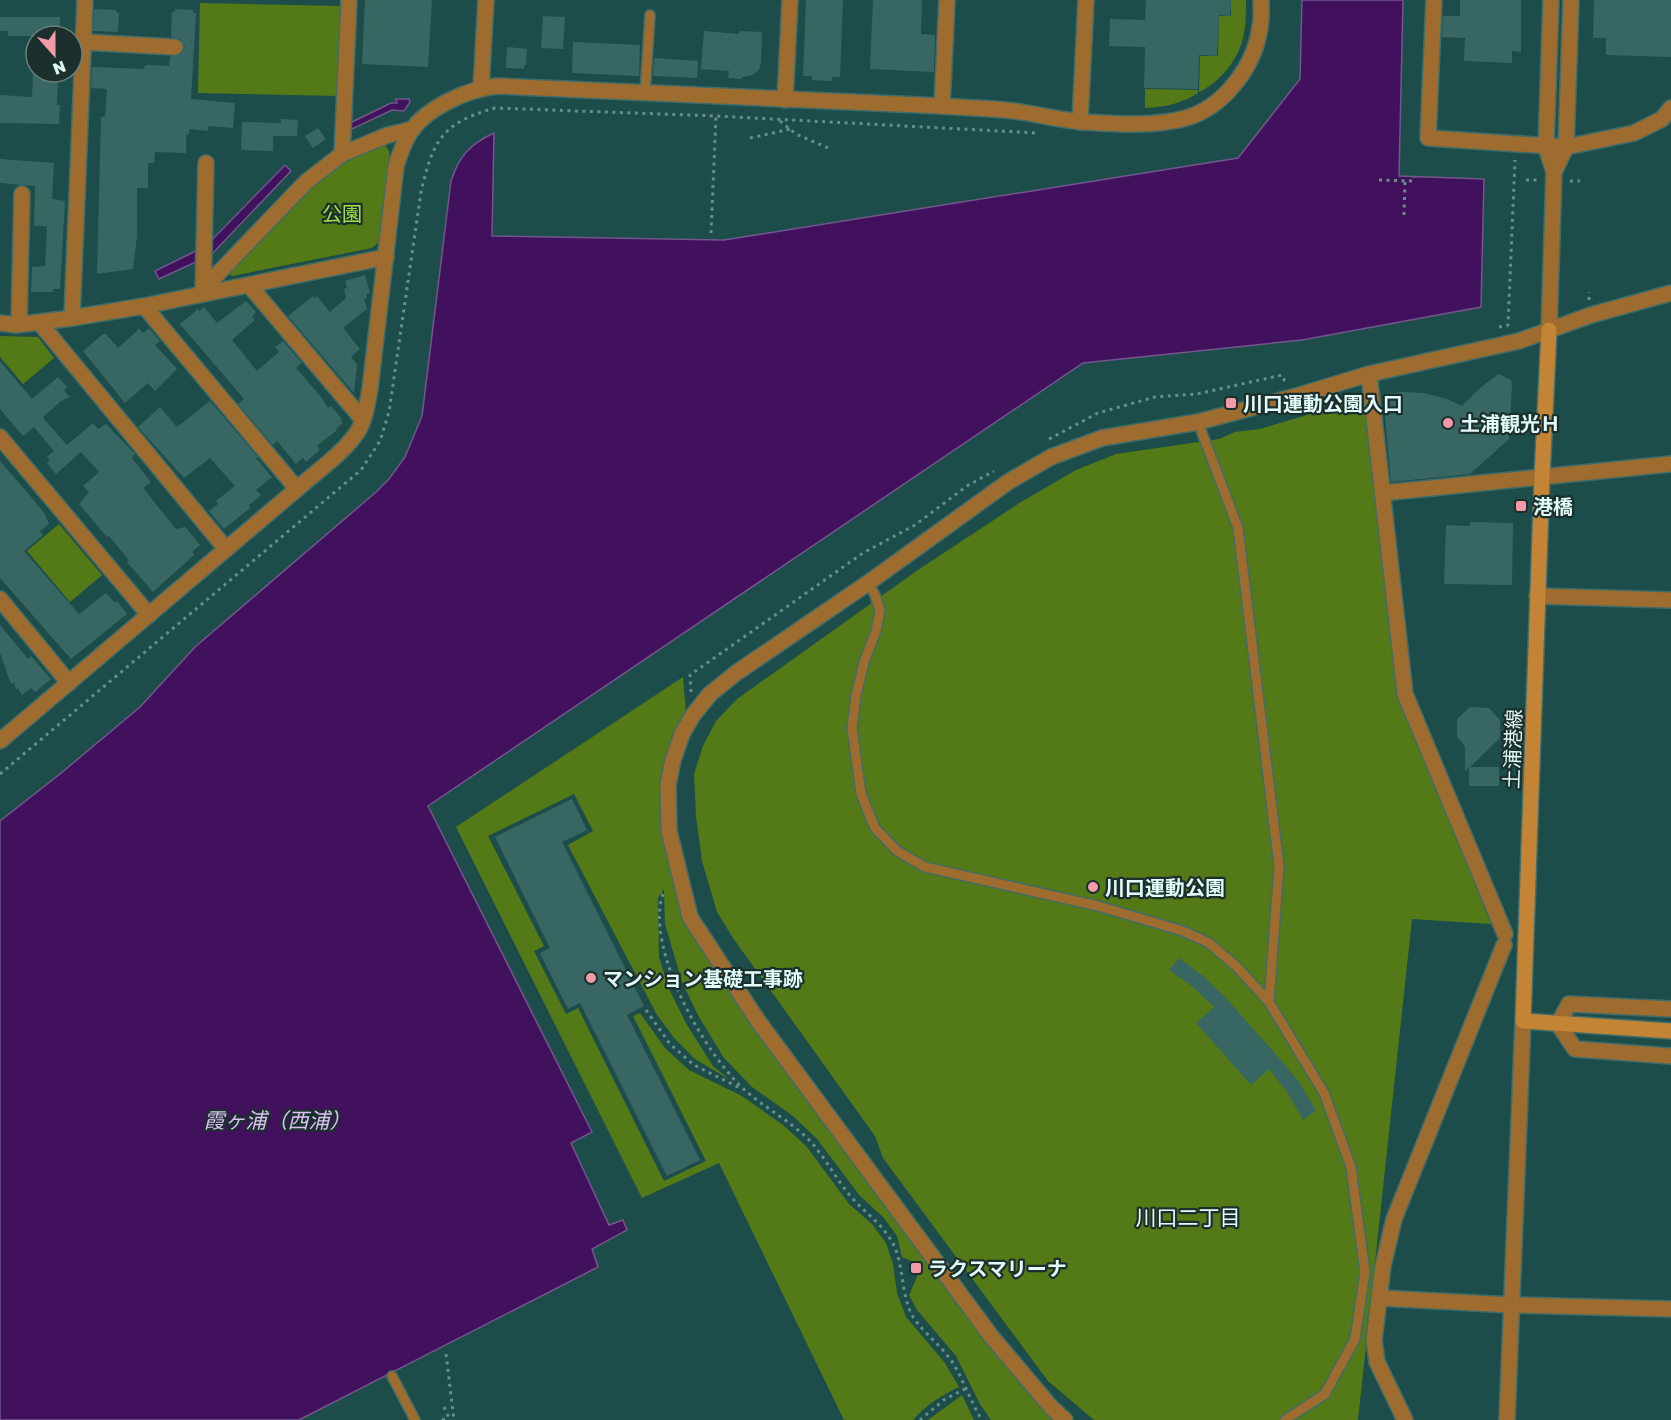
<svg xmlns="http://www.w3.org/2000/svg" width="1671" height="1420" font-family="'Golos Text','Noto Sans JP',sans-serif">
	<rect width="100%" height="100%" fill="#1d4d4a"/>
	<path fill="#537a17" d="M1231,0H1246C1246,13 1246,26 1243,38C1238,60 1219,83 1199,92L1200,56H1218L1219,16H1231Z
		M200,3L341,6L339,96L198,93Z
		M1145,89L1198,90V93C1181,104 1165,107 1145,108Z
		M384,144L389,151L391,165L384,196L379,242L372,248L232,276L227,272L307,189L350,159Z
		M0,336L38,337L54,358L23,384L0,357Z
		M1364,398L1399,693L1491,924L1412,919L1358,1420H1094L1048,1381L883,1158L875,1136L733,938L717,912L702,861L696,816L694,774L703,746L716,721L737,699L918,570L1021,502L1076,470L1116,454L1219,439L1235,432L1260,429Z
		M59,524L102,575L70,602L27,551Z
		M683,677L686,714L662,832L683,920L753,1025L1055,1420H991L980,1404L956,1356L917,1310L909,1295L922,1266L902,1257L897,1236L883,1217L860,1196L817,1139L793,1116L752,1087L724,1058L699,1017L682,982L665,924L664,889L658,898L659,957L669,989L687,1025L713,1066L730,1080L695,1059L675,1039L657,1015L568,845L593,831L574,794L488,836L544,946L534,951L566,1014L578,1008L664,1181L706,1161L633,1016L640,1013L665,1048L689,1070L742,1096L783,1125L807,1147L849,1204L872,1224L886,1243L893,1264L897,1293L906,1317L945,1363L959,1387C942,1395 926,1405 913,1420H844L719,1163L642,1198L456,827Z
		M962,1395L974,1420H928Z"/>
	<path fill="#42115e" stroke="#72578c" stroke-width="1.5" d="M1302,0H1403L1399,176L1484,179L1481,307L1302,340L1083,363L428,806L592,1132L571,1143L609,1225L623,1220L627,1230L592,1249L598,1267L299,1420H0V821L60,774L140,707L195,647L376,492L389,479L405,457L422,416L451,181C459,156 470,144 494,133L492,236L724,240L1238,158L1300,79Z
		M396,99H409L410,102L404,111L392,110L352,129L350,123L391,103H397Z
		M285,165L291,171L211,255L159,279L155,271L206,246Z"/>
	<path fill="#386763" d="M365,0H432L428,67L362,64Z
		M806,0H843L840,77H832V81L812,80V76H803Z
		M873,0H922L921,34L935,35L934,72L870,69Z
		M1146,0H1231L1230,16L1219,15L1217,56L1199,55L1198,89L1144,88L1145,47L1109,46L1110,19L1145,20Z
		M1460,0H1521V52L1512,51V63L1464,61L1465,38L1442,37L1443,16H1460Z
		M1594,0H1671V57L1606,55V38H1593Z
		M94,9L116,10V12L119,13L118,32L93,31Z
		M175,9L193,10V13H196L191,99L235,103L233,128L208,126V131L189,129V134L186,135V153L155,152L154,163H148V188H137V236L133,269L97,274L101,117L105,116L107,89L91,88L92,67L143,69L146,65L169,66L170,56L180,55L185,48L181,39L171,37L172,12H175Z
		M543,16L565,17L563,49L541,48Z
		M0,17H60V36H8V31H0Z
		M704,31L739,34V31L762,32L761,62L759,70L752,75L742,77V79L728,78L729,71L701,69Z
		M573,42L640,45L639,76L572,73Z
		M507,47L527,49L526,65H524V69L506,68Z
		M654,58L698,61L697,78L653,76Z
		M33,72H58L57,105H60L59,124L0,123V95L32,97Z
		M281,119L298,120L297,136H273V151L241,150L242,122L281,123Z
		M318,128L326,139L313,148L305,136Z
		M0,159L54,163L52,199L65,201L60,289H53V292H31L32,267L45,266L47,226H34L35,186L0,183Z
		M365,275L370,293L366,294L367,298L364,299L367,309L343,328L360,349L351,357L357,364L354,393L288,316L313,296L315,298L317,296L330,312L346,298L344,289L347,288L345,281Z
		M246,301L256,312L252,317L255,320L232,340L257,371L279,352L275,347L283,341L302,363L296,368L321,397L328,408L331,406L342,419L340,420L343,423L336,429L337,430L317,446L320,450L306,462L303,458L296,464L277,441L273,445L238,404L244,399L180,324L198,309L199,311L204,307L217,323Z
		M149,328L160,341L155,345L177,369L155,391L148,383L125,403L83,351L103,334H106L118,348L139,329L143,333Z
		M0,361L32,399L58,377L67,387L64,390L70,397L61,401L44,416V419L67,445L93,423L98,429L106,424L135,454L132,458L151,482L143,488L176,529L185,527L200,545L192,552L194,555L153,592L127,562L129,560L109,536L107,537L79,504L89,492L83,486L99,472L81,452L56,474L47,463L50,460L47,457L54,451L34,427L23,436L0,409Z
		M1499,374L1511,380L1512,386L1509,439L1470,474L1391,482L1383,394L1403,392L1424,393L1447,399L1462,406L1481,387Z
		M210,401L258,457L256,458L272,477L256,490L261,495L249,505L250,508L224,529L209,511L218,504L216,501L235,486L210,458L184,478L138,427L160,407L177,427Z
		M0,461L32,498L45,514L49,524L40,531L43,535L24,551L79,614L106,593L115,603L117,601L127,614L71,659L0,578Z
		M1470,522L1513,523L1512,585L1444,584L1446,525L1470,526Z
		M0,625L28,659L31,656L51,679L35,692L31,688L22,695L18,688L16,690L14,683L11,684L0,653Z
		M1470,707L1489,708L1500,720V738L1470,767H1499V786H1469V767L1465,772V746L1457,737V719Z
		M572,799L587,830L562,842L644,1006L627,1015L700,1160L667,1176L580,1003L568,1009L540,953L550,948L495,837Z
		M1179,958L1203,976L1225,997L1280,1059L1299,1082L1316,1110L1303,1120L1287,1092L1269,1069L1251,1085L1196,1023L1214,1007L1193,987L1169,970Z"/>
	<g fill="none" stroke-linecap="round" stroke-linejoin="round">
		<g stroke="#406c69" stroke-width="12">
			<path id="service" d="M645,93L650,15
				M1198,422L1238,528L1279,866L1269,1002L1324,1093L1351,1167L1365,1272L1355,1339L1325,1394L1285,1420
				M868,583L875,595L880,610L876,631L864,662L856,696L852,728L861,794L875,828L897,851L925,867L1098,906L1183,931L1209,943L1237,967L1269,1002
				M392,1376L415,1420"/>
		</g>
		<g stroke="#406c69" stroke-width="18">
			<path id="minor" d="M1434,0L1428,138L1566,147L1634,133L1662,119L1671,108
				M83,42L175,47
				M481,88L486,0
				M785,100L790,0
				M942,106L947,0
				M1080,122L1086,0
				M342,154L349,0
				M249,285L363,420
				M203,294L211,281L306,182L342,154L388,135L413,129
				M203,294L206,163
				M144,306L297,489
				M72,318L85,0
				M39,322L226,549
				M0,323L16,325L72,318L144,306L386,257
				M19,324L22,194
				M1369,374L1405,694L1505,934
				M0,437L149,615
				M1382,493L1671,464
				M1537,596L1671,600
				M0,599L69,683
				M1671,1009L1569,1004L1558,1024L1575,1049L1671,1056
				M1380,1298L1512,1305L1671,1309
				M1405,1420L1377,1362L1374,1340L1383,1266L1394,1219L1504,945"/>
		</g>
		<g stroke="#406c69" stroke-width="18">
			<path id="tertiary" d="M1554,172L1566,147L1571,0
				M1549,330L1554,172L1546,147L1551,0
				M0,741L297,489C316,472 341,455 356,434C365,422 367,404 370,389L396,166C400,153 404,142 411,131C428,107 468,89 497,86L942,106C966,108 990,108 1014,111C1037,114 1059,120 1082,122C1115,124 1154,127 1186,118C1224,107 1255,66 1260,27C1262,18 1261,9 1261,0
				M1065,1420L1050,1406L991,1336L758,1021L690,917L669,831L668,785L673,760L682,734L693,715L710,694L736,673L868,583L1008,482L1051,457L1102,438L1198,422L1293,397L1369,374L1519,341L1591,315L1671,293
				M1507,1420L1523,1021"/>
		</g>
		<g stroke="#406c69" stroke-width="18">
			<path id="secondary" d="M1549,330L1542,477L1523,1021L1671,1031"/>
		</g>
		<path stroke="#678e8b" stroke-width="3" stroke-dasharray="3 4.5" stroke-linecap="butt" d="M780,121L796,134L828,148
			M750,138L791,129
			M1379,180L1413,181L1414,177
			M1526,180H1539
			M1570,181H1580
			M1404,215L1405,181
			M711,233L716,116
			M1589,300V292
			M1499,327L1508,325L1515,160
			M1049,439L1098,413L1155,397L1197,394L1282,375L1286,384
			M691,692L690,675L863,553L915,525L967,486L994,471
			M0,774L361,470L380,441L389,412L421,192C433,140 442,123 495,108L716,116L1037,133
			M663,894C644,948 706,1057 747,1092C768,1110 792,1122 811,1142C827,1160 838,1183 855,1201C866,1213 879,1222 889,1237C904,1258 900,1287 910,1311C918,1329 939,1343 951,1360C963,1378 970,1401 982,1420
			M646,1010L670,1044L694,1065L742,1089
			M446,1354L454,1420
			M444,1407L450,1420
			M442,1420L448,1417
			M920,1420L945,1399L965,1389"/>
		<use href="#service" stroke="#9d6c2e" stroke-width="9"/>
		<use href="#minor" stroke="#9d6c2e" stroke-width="15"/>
		<use href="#tertiary" stroke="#9d6c2e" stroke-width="15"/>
		<use href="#secondary" stroke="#c38535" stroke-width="15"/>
	</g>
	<g fill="#f39aa8" stroke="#1b2f2d" stroke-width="2">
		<rect x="1225" y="397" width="12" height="12" rx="3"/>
		<circle cx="1448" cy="423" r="6"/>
		<rect x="1515" y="500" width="12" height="12" rx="3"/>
		<circle cx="1093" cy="887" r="6"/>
		<circle cx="591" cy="978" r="6"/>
		<rect x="910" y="1262" width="12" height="12" rx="3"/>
	</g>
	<g text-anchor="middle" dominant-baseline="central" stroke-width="4.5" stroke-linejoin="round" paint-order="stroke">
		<g font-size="20" fill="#a0e047" stroke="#1b2f2d">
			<text x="342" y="213">公園</text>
		</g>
		<g font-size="20" font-weight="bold" fill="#e2faf8" stroke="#1b2f2d" text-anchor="start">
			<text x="1243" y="403">川口運動公園入口</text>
			<text x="1460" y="423">土浦観光Ｈ</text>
			<text x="1533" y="506">港橋</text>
			<text x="1105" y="887">川口運動公園</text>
			<text x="603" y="978">マンション基礎工事跡</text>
			<text x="928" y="1268">ラクスマリーナ</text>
		</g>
		<g font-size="20" fill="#e2faf8" stroke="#1b2f2d">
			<text transform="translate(1512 749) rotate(-88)">土浦港線</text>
		</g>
		<g font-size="21" font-style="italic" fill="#dcc0f3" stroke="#1b2f2d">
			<text x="277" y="1120">霞ヶ浦（西浦）</text>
		</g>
		<g font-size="21" fill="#e2faf8" stroke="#1b2f2d">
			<text x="1188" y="1217">川口二丁目</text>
		</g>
	</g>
	<g transform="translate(54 54) rotate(159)"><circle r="28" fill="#1b2f2d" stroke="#6b807e" stroke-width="1.5"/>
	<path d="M0-4.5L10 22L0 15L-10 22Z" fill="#f39aa8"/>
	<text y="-9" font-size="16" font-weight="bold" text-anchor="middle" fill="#e2faf8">N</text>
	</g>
</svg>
